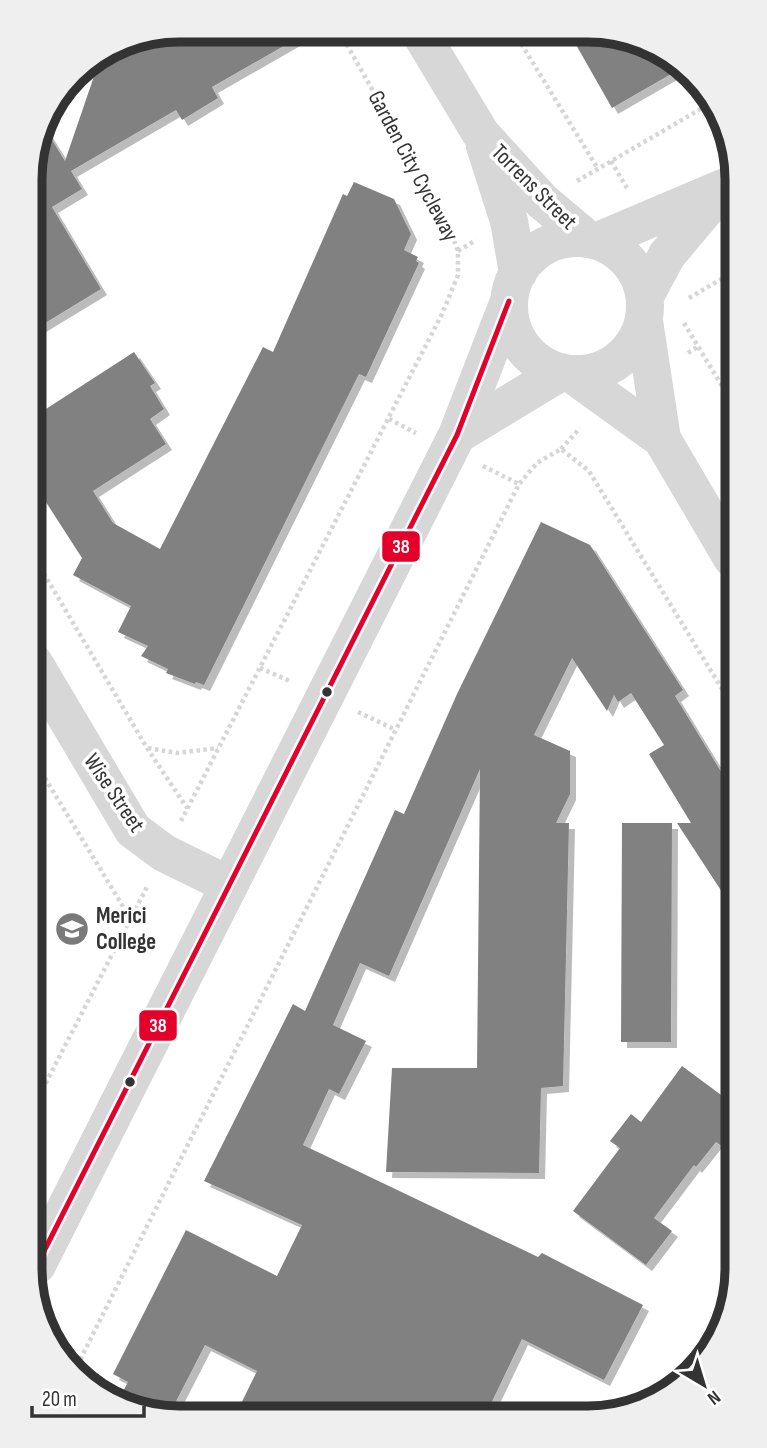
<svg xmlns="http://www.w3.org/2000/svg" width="767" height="1448" font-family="'Sofia Sans Condensed',sans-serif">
	<defs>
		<filter id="shadow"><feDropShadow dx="6" dy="6" stdDeviation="0" flood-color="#0004"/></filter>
	</defs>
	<rect width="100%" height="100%" fill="#fff"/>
	<path fill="#818181" filter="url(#shadow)" d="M179,30L310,31L212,87L218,98L182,120L176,110L71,171L82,189L52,207L101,289L32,331L31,160L42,124L65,161L102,53L122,41Z
		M594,32L617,33L685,66L612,108L575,43Z
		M354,182L394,199L411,234L404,250L418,257L416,261L419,263L366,377L359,374L204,685L196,682L195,684L166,673L168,669L141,656L148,646L118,632L131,606L73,575L82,558L33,482L32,418L134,352L155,383L150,386L164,409L150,419L166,444L93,491L113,523L160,549L263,347L273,352L343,194L347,196Z
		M541,522L590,545L683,690L675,696L734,793L735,912L677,823H691L649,754L664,745L631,693L618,702L614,695L607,711L572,658L534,735L570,751V794L556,823H569L563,1086L541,1088L539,1173L386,1172L392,1068H477L480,769L389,976L360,963L333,1025L366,1041L339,1094L329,1089L303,1145L538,1257L542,1253L643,1305L604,1380L522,1339L487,1412L235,1416L257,1371L205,1345L168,1417H159L119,1399L128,1382L113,1374L186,1230L277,1276L302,1225L204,1181L293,1004L305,1011L395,810L404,814L457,694Z
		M622,823H672L671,1042H621Z
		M682,1066L736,1106V1156L716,1142L696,1167L694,1165L654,1218L672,1231L646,1265L573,1211L620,1148L610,1141L631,1114L641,1122Z"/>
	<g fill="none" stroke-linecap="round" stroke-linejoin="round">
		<path stroke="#d6d6d6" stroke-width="4.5" stroke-dasharray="3.5 3.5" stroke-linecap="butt" d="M514,32L598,169
			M611,161L627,188
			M577,181L711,103
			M458,251L476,240
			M689,298L730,274
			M684,323L731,401
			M688,353L699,346
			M389,419L416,433
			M561,449L580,428
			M483,466L519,484
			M33,555L147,748L187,808
			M260,668L290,681
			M358,712L396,730
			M148,748L177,753L218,748
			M34,760L130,918
			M181,821L442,314L458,275V251L446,219L339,31
			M36,1102L148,885
			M74,1372L519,484L537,463L561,449L589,471L733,707"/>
		<path stroke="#d7d7d7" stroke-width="38" d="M419,31L481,134L542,201L587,239
			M485,146L509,221L518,273
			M509 306a68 68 0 1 1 136 0a68 68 0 1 1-136 0Z
			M598,241L730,185
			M645,296L667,255L720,192
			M644,321L662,439L732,558
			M572,374L662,439
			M457,435L561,372
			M34,663L133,830L164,853L229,885
			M37,1265L457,435L509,301"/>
		<g stroke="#fff" stroke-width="10">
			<path id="bus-1" d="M37,1265L457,435L509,301"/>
		</g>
		<use href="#bus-1" stroke="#e4002b" stroke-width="5"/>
	</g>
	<defs>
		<g id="school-disc" transform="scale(1.75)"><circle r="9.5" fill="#7a7a7a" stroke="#fff"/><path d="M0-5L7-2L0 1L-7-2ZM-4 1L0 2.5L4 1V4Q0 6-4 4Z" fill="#fff"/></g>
	</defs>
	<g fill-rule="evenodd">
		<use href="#school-disc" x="72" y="929"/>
	</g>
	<g fill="#333" stroke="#fff" stroke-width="2.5">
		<circle cx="327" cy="692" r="6"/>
		<circle cx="130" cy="1082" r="6"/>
	</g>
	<g text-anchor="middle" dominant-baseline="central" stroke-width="7" stroke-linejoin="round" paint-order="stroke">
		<g font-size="23" fill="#333" stroke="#fff">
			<text transform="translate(413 166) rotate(62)">Garden City Cycleway</text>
			<text transform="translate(534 187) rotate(45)">Torrens Street</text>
			<text transform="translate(114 793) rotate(56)">Wise Street</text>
		</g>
		<g font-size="23" font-weight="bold" fill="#333" stroke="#fff" text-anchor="start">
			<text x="96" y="916">Merici<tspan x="96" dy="26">College</tspan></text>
		</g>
	</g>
	<path d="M0 0H767V1448H0ZM179 42H588A137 137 0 0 1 725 179V1269A137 137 0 0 1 588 1406H179A137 137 0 0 1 42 1269V179A137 137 0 0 1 179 42Z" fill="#efefef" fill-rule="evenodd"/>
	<path fill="none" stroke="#333" stroke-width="9" d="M179 42H588A137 137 0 0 1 725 179V1269A137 137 0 0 1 588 1406H179A137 137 0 0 1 42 1269V179A137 137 0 0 1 179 42Z"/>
	<g stroke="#fff" stroke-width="2.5">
		<rect x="381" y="530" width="40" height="33" rx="7" fill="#e4002b"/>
		<rect x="138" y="1009" width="40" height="33" rx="7" fill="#e4002b"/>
	</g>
	<g font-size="19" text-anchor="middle" font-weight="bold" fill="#fff">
		<text x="401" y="553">38</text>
		<text x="158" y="1032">38</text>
	</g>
	<g transform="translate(704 1385) rotate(142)" stroke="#ffffff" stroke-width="5" paint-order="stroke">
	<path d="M0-5L12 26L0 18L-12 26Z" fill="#333333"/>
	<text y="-10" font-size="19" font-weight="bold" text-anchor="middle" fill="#333333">N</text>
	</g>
	<path d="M32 1406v10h112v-10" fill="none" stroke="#333333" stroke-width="3.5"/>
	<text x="42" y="1406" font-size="21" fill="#333333" stroke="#ffffff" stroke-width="5" paint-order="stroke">20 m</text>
</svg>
